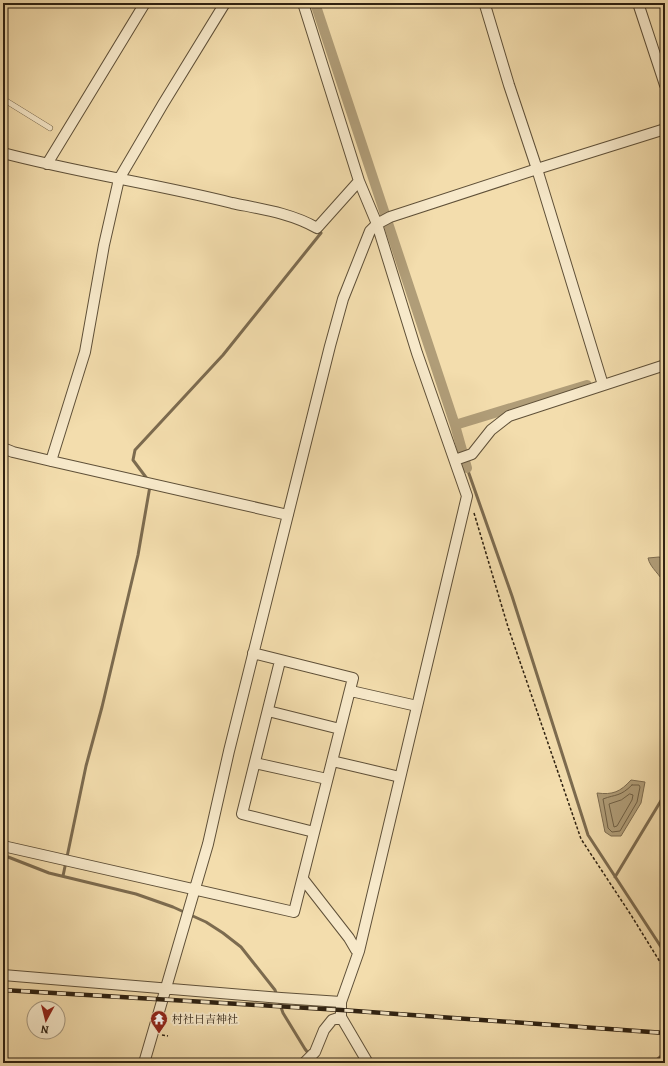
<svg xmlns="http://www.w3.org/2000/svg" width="668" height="1066" font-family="Alegreya,'Noto Serif JP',serif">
	<rect width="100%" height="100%" fill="#f3ddad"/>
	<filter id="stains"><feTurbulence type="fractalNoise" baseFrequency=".005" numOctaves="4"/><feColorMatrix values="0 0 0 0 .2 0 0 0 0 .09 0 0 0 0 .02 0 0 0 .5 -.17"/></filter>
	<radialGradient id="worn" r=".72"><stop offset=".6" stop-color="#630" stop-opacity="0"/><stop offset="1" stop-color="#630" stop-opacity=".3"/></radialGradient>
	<path fill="#b09d78" stroke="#7c6b4f" d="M659,557L665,559V585C661,575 650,568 648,558Z
		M631,780L645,782L641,803L621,836H611L605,832L597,793C613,795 620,792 631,780Z"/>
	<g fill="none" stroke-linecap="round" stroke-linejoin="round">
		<path stroke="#6f5f44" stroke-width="1" d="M632,785H639L640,787L637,802L620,831L612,832L608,828L603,799C616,794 620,797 632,785Z
			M630,794L633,795L632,800L617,826L614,827L609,804L621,800Z"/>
		<path stroke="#7c6b4f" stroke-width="3" d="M467,468L512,596L588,835L665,953
			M148,480L133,460L135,450L223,355L321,233
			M3,855L49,873L136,894L173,907L206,922L223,933L241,947L275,990L283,1013L305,1049L316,1063
			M63,876L86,766L102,707L138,555L150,486
			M615,877L665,794
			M653,1063L665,1053"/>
		<path stroke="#b09d78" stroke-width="10" d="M315,3L455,425L467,468
			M455,425L587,385"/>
		<g stroke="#5f5038" stroke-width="6">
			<path id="lane" d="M3,99L50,128"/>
		</g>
		<g stroke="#5f5038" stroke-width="12">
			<path id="street" d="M303,3L359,181L377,224L417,353L467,496L359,951L341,1002V1017L368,1063
				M638,3L665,85
				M485,5L509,85L537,169L603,385
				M3,153C79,173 156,184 232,203C261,209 291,213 317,228L359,181
				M47,164L145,3
				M3,448L13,452L51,461L288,515
				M455,460L472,454L491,430L509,416L665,365
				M51,461L85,352L104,245L119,179L163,104L225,3
				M280,661L242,814L314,832
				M351,691L417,706
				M268,711L340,729
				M332,761L400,777
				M255,763L327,779
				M3,846L294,912L353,678L253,653
				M303,879L349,938L356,950L359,951
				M3,975L281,998L341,1002
				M144,1063L208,844L229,751L330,346L343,299L370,231L377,224L390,217L537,169L665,129
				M304,1063L315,1052L324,1030L332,1020L341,1017"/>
		</g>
		<path stroke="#2e2111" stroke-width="1.5" stroke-dasharray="3 2" stroke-linecap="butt" d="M474,513L508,627L581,839L631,915L665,970
			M162,1035L168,1036
			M663,1063L665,1061"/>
		<use href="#lane" stroke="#f7e9ca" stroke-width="5"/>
		<use href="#street" stroke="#f7e9ca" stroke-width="10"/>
		<g stroke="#2e2111" stroke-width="4.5">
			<path id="rail" d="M3,990L341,1010L665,1033"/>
		</g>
		<use href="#rail" stroke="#f7e9ca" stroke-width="3" stroke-dasharray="9" stroke-linecap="butt"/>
	</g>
	<defs>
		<g id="temple-pin" transform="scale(0.9)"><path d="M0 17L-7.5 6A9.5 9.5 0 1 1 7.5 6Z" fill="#8f2418" stroke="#f7e9ca"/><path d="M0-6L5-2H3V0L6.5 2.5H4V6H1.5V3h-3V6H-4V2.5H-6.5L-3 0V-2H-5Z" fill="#fff"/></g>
	</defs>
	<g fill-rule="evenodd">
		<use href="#temple-pin" x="159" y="1019"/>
	</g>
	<g text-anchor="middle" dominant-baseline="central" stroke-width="4" stroke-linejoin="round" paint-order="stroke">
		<g font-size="11" fill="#2e2111" stroke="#f7e9ca" text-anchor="start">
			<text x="172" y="1019">村社日吉神社</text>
		</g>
	</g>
	<rect width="668" height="1066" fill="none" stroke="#f3ddad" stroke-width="16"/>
	<rect x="4" y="4" width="660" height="1058" fill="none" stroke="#2e2111" stroke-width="2"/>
	<rect x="8" y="8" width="652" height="1050" fill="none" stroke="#2e2111"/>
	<g transform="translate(46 1020) rotate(187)"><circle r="19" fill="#f7e9ca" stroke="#a79980"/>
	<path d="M0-3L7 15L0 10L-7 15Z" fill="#8f2418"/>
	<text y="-6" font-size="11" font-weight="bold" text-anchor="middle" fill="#2e2111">N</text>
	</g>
	<rect width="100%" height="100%" filter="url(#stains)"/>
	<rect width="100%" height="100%" fill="url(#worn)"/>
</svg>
